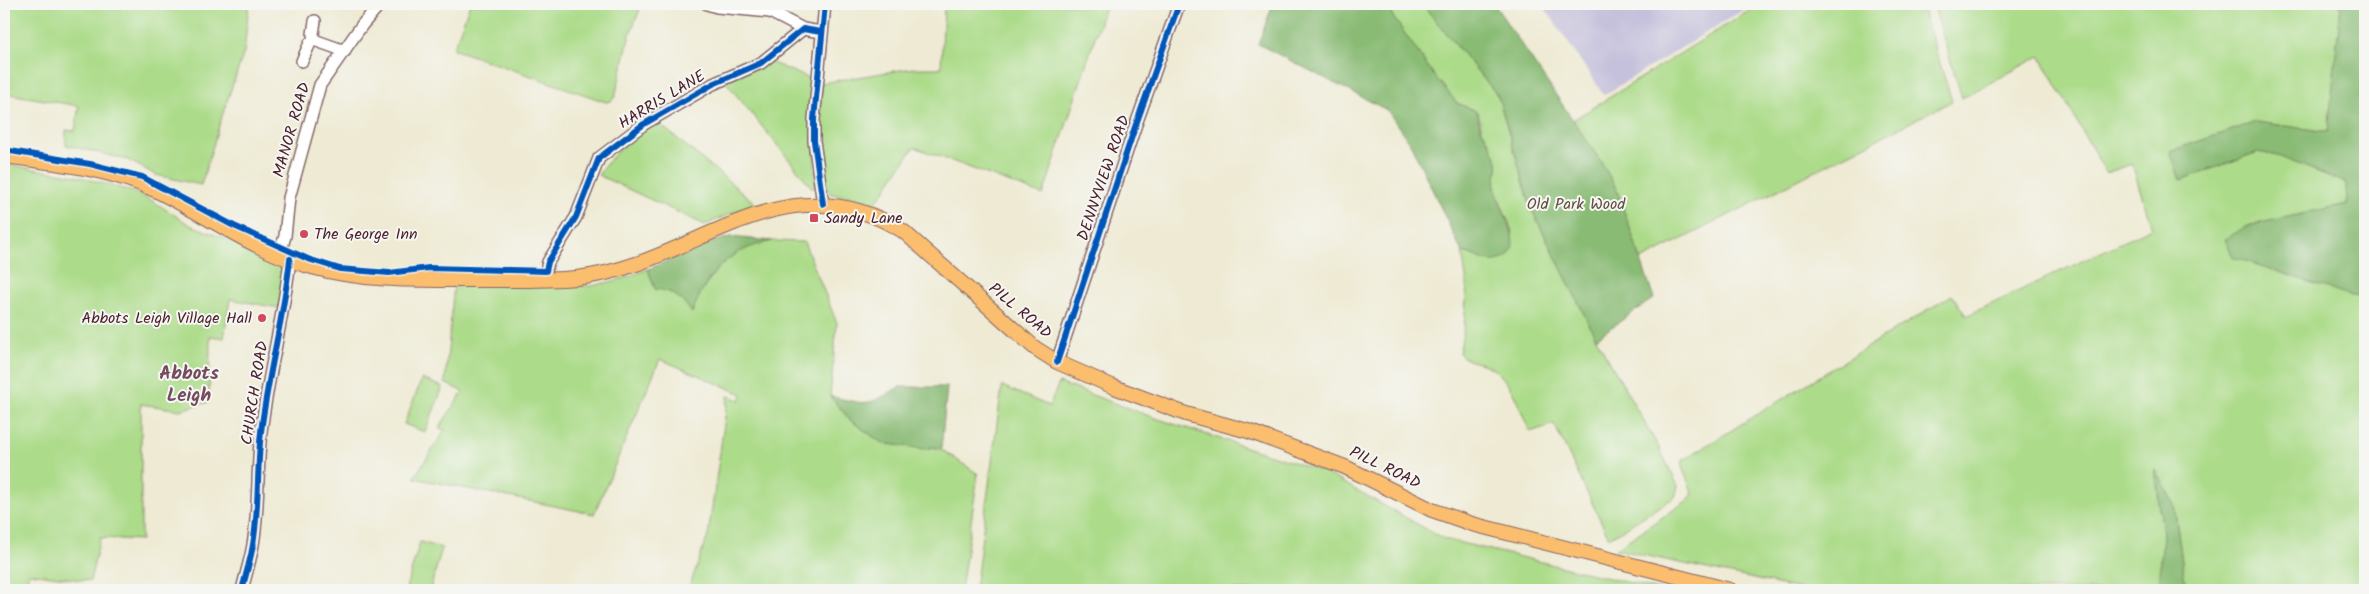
<svg xmlns="http://www.w3.org/2000/svg" width="2369" height="594" font-family="Kalam,sans-serif">
	<rect width="100%" height="100%" fill="#f6f6f2"/>
	<filter id="ink" filterUnits="userSpaceOnUse"><feTurbulence type="fractalNoise" baseFrequency=".02" numOctaves="2"/><feDisplacementMap in="SourceGraphic" scale="10" xChannelSelector="R" yChannelSelector="G"/><feConvolveMatrix kernelMatrix="1 2 1 2 8 2 1 2 1" color-interpolation-filters="sRGB"/></filter>
	<filter id="wash" filterUnits="userSpaceOnUse"><feTurbulence type="fractalNoise" baseFrequency=".0096" numOctaves="4" result="noise"/><feDisplacementMap in="SourceGraphic" scale="20" xChannelSelector="R" yChannelSelector="G"/><feGaussianBlur stdDeviation="1.12" result="paint"/><feColorMatrix in="noise" values="0 0 0 0 0 0 0 0 0 0 0 0 0 0 0 0 0 1.4 0 .05"/><feComposite in="paint" operator="in"/></filter>
	<g filter="url(#wash)">
		<rect width="100%" height="100%" fill="#eeead3"/>
		<path fill="#c5c0db" d="M1542,4H1753L1604,95Z"/>
		<path fill="#acdb89" stroke="#7b7d5a" d="M4,4H249L244,52L222,116L201,185L156,175L128,160L66,145V130L75,131L79,106L4,93Z
			M470,4H642L630,34L615,97L611,101L606,102L453,49Z
			M961,4H1106L1043,195L914,147L875,204L863,198L831,194C818,182 821,103 821,83L913,68H941L944,6H960Z
			M1384,4H1422L1498,96L1531,208L1596,338L1658,446L1678,486L1675,497L1609,538L1554,424L1530,432C1521,412 1512,381 1493,369C1482,361 1468,364 1459,353L1464,328L1467,284L1462,252L1493,261L1505,258L1512,231L1495,188L1497,163L1491,145L1482,130L1478,112L1457,103L1433,74Z
			M1760,4H1921L1952,101L1641,260L1616,188L1573,120Z
			M1933,4H2341L2329,132L2256,122L2170,151L2180,180L2258,152L2278,156L2346,183L2347,204L2247,226L2352,296L2365,297V590H2186L2174,504L2155,470L2163,534L2159,590H1805L1615,549L1688,500L1693,494L1682,467L1683,460L1952,295L1966,316L2152,228L2132,164L2106,173L2040,56L1962,98Z
			M768,61L813,80L815,186L813,189L725,81Z
			M656,121L755,203L705,225L598,175C614,152 632,137 656,121Z
			M4,164L77,176L131,191L151,200L190,225L227,239L279,266L285,274L279,308L230,299L224,338L210,336L209,402L180,410L141,404V540L100,538L90,581L29,573L24,590H4Z
			M772,241L804,242L837,323L830,396L850,420L882,443L925,449L933,447L941,449L978,474L961,590H688L708,536L728,396L740,400L742,394L660,359L594,514L414,478L445,430L439,428L463,392L445,383L454,284L592,286L625,278L648,269L655,289L667,290L686,303C704,292 707,281 720,266C733,250 753,245 772,241Z
			M422,379L443,387L425,432L404,424Z
			M1059,383L1155,418L1324,472L1444,539L1660,590H975L1002,386L1049,406Z
			M420,542L442,548L430,590L406,588Z"/>
		<path fill="#89bb75" stroke="#6a6d50" d="M1273,4H1384L1433,74L1457,103L1478,112C1476,130 1494,145 1497,162C1499,170 1494,180 1495,189C1499,209 1533,255 1495,261C1484,263 1473,253 1462,252L1411,145L1387,110L1258,44Z
			M1422,4H1494L1602,163L1616,188L1654,298L1596,338L1531,208L1498,96Z
			M2341,4H2365V297L2352,296L2233,257L2225,239L2247,226L2347,204L2346,183L2278,156L2258,152L2180,180L2170,151L2256,122L2328,132Z
			M730,237L772,241C728,250 708,272 692,313C682,298 672,290 655,289L648,269L716,241Z
			M899,387H947L941,449L933,447L925,449L882,443L850,420L830,396C868,405 866,407 899,387Z
			M2155,468L2174,504L2186,590H2159L2163,534Z"/>
		<g fill="none" stroke-linecap="round" stroke-linejoin="round">
			<path stroke="#51b0cf" stroke-width="2.5" d="M2365,57V58"/>
		</g>
	</g>
	<g filter="url(#ink)">
		<g fill="none" stroke-linecap="round" stroke-linejoin="round">
			<g stroke="#836666" stroke-width="14">
				<path id="minor" d="M707,4L717,7L770,12L803,29L821,32
					M314,40L345,51
					M302,61L310,43L314,40L313,34L315,21
					M823,204L814,141V119L825,4
					M280,254L285,236L289,198L320,85L362,25L380,4
					M544,279L548,262L576,217L599,158L644,124L713,84L761,63L803,29
					M1057,362L1135,127L1179,4
					M242,590C246,573 252,556 254,538C259,503 257,467 261,432C268,373 284,317 290,259"/>
			</g>
			<g stroke="#836666" stroke-width="16">
				<path id="major" d="M4,156C54,163 109,168 155,190C207,215 256,252 312,267C365,282 422,280 477,280C510,280 543,281 576,278C695,266 780,155 903,231L1035,348L1057,362L1114,387L1186,414L1248,431L1345,467L1432,510L1472,524L1730,590"/>
			</g>
			<use href="#minor" stroke="#fff" stroke-width="11"/>
			<use href="#major" stroke="#fbbd6e" stroke-width="14"/>
			<g stroke="#f6f6f2" stroke-width="9">
				<path id="cycleway" d="M4,150L90,164L142,177L234,226L308,259L340,269L389,273L429,268L546,271L548,262L576,217L599,158L644,124L713,84L761,63L803,29L821,32
					M823,204L814,141V119L825,4
					M1057,362L1135,127L1179,4
					M242,590C246,573 252,556 254,538C259,503 257,467 261,432C268,373 284,317 290,259"/>
			</g>
			<use href="#cycleway" stroke="#0057b8" stroke-width="6"/>
		</g>
	</g>
	<g fill="#d1495b" stroke="#f6f6f2" stroke-width="2">
		<rect x="809" y="213" width="10" height="10" rx="2.5"/>
		<circle cx="304" cy="234" r="5"/>
		<circle cx="262" cy="318" r="5"/>
	</g>
	<g text-anchor="middle" dominant-baseline="central" stroke-width="4" stroke-linejoin="round" paint-order="stroke">
		<g font-size="16" fill="#4a1f2b" stroke="#f6f6f2">
			<text transform="translate(662 100) rotate(-31)">HARRIS LANE</text>
			<text transform="translate(292 130) rotate(-74)">MANOR ROAD</text>
			<text transform="translate(1104 178) rotate(-71)">DENNYVIEW ROAD</text>
			<text transform="translate(1020 311) rotate(40)">PILL ROAD</text>
			<text transform="translate(255 393) rotate(-81)">CHURCH ROAD</text>
			<text transform="translate(1385 468) rotate(26)">PILL ROAD</text>
		</g>
		<g font-size="16" fill="#624e42" stroke="#f6f6f2">
			<text x="1576" y="204">Old Park Wood</text>
		</g>
		<g font-size="16" fill="#4a1f2b" stroke="#f6f6f2" text-anchor="start">
			<text x="824" y="218">Sandy Lane</text>
			<text x="314" y="234">The George Inn</text>
			<text x="252" y="318" text-anchor="end">Abbots Leigh Village Hall</text>
		</g>
		<g font-size="19" font-weight="bold" fill="#744b5f" stroke="#f6f6f2">
			<text x="189" y="374">Abbots<tspan x="189" dy="22">Leigh</tspan></text>
		</g>
	</g>
	<rect width="2369" height="594" fill="none" stroke="#f6f6f2" stroke-width="20"/>
</svg>
